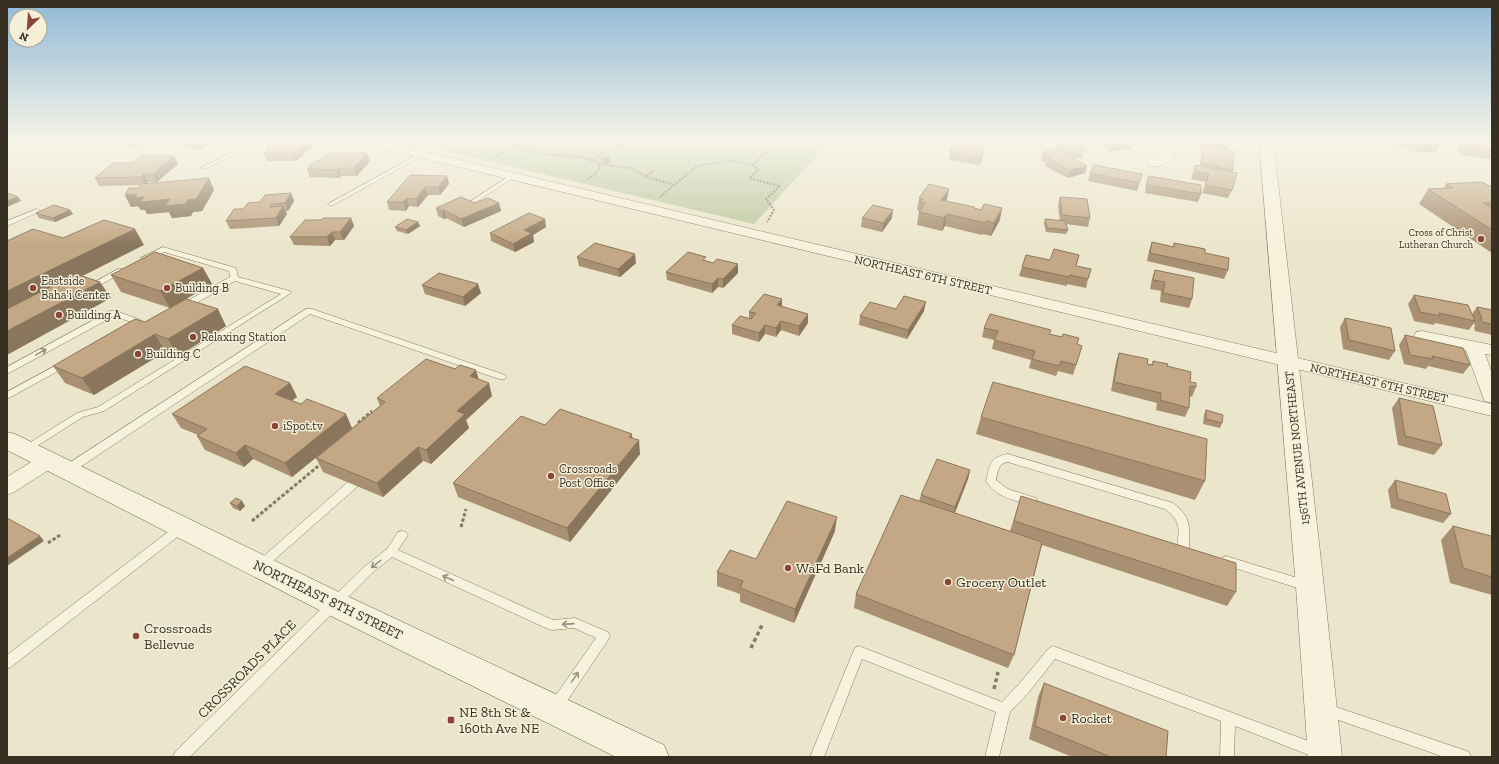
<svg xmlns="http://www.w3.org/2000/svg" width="1499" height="764" font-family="'Zilla Slab',serif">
	<rect width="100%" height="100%" fill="#ebe6cb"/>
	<path fill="#bdc89f" d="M455,139H822L830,141L754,224L437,149Z"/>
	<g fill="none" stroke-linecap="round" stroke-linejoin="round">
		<g stroke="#867a61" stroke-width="1">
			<path id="service" d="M260,139H268L205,169L200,168Z
				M419,154L424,155L333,205H329L328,204Z
				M511,175L513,176V178L476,202L474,203L471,201Z
				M37,209L40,211L39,212L7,226V221Z
				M163,247L236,268L238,277L290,291L291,293L104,411L83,417L29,451H23L21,449L23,447L77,413L98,407L281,294L235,281L186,309H180L179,307L180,305L230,277L229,271L164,252L148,260H142L141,258Z
				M118,269H124L125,271L93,289H90L86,287Z
				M306,309H312L505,375L506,377L505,379H499L310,314L71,473H63L62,470L63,467Z
				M110,311H116L141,320L142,322L133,327L129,325L131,322L114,316L7,374V367Z
				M66,360L70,363L69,365L7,399V392Z
				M1008,454L1173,503C1191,517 1190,526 1189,548L1187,551L1183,552L1179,551L1177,548C1179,529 1182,522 1165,509L1008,462C998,463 998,472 996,480L1008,489L1036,498L1037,501L1036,504L1032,505C1016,501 995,497 986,481C990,465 989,457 1008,454Z
				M353,480L357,481L358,484L357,487L265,568L261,570L257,568L255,565L257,562L349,481Z
				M181,524L185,525L186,528L185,531L11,667L7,669V655L177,525Z
				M402,531L406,532L408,535L398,550L553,620L575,618L608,632L610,636L608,640L561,710L556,712L551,710L549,706L551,702L596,638L574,628L552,630L548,629L392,557L372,573L190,757H173L175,752L364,567L387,549L398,532Z
				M1226,556L1307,581L1311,583L1313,586L1311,589L1307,591L1222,564L1220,561L1222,558Z
				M859,646L1002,702L1019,684L1049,648L1053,646L1319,745L1324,747L1326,752L1324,757H1314L1235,726L1234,757H1220L1221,721L1055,659L1029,692L1010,712L999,757H985L996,712L862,659L824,757H810L853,652L855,648Z
				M1327,704L1464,750L1469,752L1471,757H1444L1327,716L1322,714L1320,710L1322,706Z"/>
		</g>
		<g stroke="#867a61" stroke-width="1">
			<path id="minor" d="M349,139H370L1492,404V416L351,141Z
				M1168,139H1180C1179,154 1165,170 1149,166L1147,163L1149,160L1166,151Z
				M1422,331L1492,345V355L1485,354L1492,373V403L1485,401L1483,397L1466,350L1416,340L1414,336L1416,332Z
				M48,454L55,456L58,461L55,466L14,492L7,495V477L41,456Z"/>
		</g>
		<g stroke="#867a61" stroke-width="1">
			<path id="tertiary" d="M1259,139H1273L1324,587L1342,757H1308L1296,587Z"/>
		</g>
		<g stroke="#685b43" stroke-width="1">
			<path id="secondary" d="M7,432L15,434L345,595L664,745L669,757H616L325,613L7,450Z"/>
		</g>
		<path stroke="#867a61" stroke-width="2" stroke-dasharray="2 1.5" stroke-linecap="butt" d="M518,147L541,154L582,157L603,165L631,168L646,177L675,185
			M497,157L508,149L541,139
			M591,160L622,144
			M753,165L779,139
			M646,176L655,170
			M588,179L596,173L600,167L598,165
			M660,197L697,166L720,162L724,159L753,165L758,170L749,178L780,186L766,199L774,210L767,222"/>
		<path stroke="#867a61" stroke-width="3" stroke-dasharray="3.5 2" stroke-linecap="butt" d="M358,423L372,411
			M252,521L322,463
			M461,527L466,509
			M48,543L60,535"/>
		<path stroke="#867a61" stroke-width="3.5" stroke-dasharray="4 3" stroke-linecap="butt" d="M751,648L762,625
			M994,689L998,672"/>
		<use href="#service" fill="#f6f2dd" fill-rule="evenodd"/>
		<use href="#minor" fill="#f6f2dd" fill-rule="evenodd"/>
		<use href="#tertiary" fill="#f6f2dd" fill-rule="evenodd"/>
		<use href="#secondary" fill="#f6f2dd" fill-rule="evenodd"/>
	</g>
	<path fill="#a99072" d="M115,139H156L135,147L117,142Z
		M180,139H227L221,141L213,139L215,143L198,150L184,146Z
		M1057,139H1083L1084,151L1082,159L1073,158L1087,166L1085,173L1068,178L1045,166L1046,163L1041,160L1043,152L1057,150L1058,146L1056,145Z
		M1099,139H1139L1138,143H1133L1131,149L1110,151L1103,146L1104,143Z
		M1200,139H1228V146L1227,150L1233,170L1232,172V190L1228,198L1202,193L1206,182L1191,179L1196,165H1200L1201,154L1202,150H1200Z
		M1314,139H1334L1333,142Z
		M1386,139H1431L1436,151L1420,153L1405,146L1398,147L1385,141Z
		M1460,139L1492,144V159L1461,155L1456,147Z
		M309,140L312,147L296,161H267L264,153L268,149L267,147Z
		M975,147L984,148L983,156L980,165L949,160L950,152Z
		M367,153L370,161L357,176H341L339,178L310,177L307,169L319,161Z
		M174,156L178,164L157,182H148L146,184L209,178L214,190L202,211L193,212L191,216L172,218L169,212L147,214L145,210H141L138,206L131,207L125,195L139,188L141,185L99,186L95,178L133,163Z
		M601,159L611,162L605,164L602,162Z
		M1090,173L1142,174L1137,191L1088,181Z
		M447,176L449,184L440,195H428L418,207L409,206L406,211L389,210L387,202Z
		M1149,176L1201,194L1198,202L1145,193L1146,184Z
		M1446,184L1492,186V253L1419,204L1428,189L1444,188Z
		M949,189L946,201L974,208L1000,220L991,236L983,234L982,235L945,226L942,231L917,225L919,210H917L919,198Z
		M291,193L294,201L288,211H285L287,214L279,226L230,229L226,221L260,202Z
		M1060,197L1090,218L1088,227L1066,224L1068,230L1066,234L1046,232L1044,224L1045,219L1060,221L1058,205Z
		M475,203H499L501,211L464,227L446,218L444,219L438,216L436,208Z
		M70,210L73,214L55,222L39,218L36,213Z
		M351,218L354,226L344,240H335L330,246L294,245L290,237L321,220Z
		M862,218H892L882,232L861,227Z
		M418,222L420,226L408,234L397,231L395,227Z
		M546,227L533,235L534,242L515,252L491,241L490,233Z
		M1152,242L1173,247L1174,243L1205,253L1228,270L1224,279L1147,261L1149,251Z
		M577,257L636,263L620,277L579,266Z
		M707,261L713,263L738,264V273L723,288L718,287L712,293L667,280L666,272Z
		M1076,266L1088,279L1086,288L1067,284V286L1019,276L1022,267Z
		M203,268L212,284L186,299L226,326L178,356L165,352L94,395L65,383L53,366L145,322L170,308L121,292L111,275Z
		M1155,270L1192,299L1189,308L1160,302L1161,291L1150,289L1152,279Z
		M422,285L481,293L465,306L425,294Z
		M1414,295L1472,314L1477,307L1492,310V335L1475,331L1474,328L1475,326L1474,323L1469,330L1435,323L1434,325L1414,321L1408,304Z
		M782,307L808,323L799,336L781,330L776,337L765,334L759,342L732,334V325L749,318V312Z
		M896,309L924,311L907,339L859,325L860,316Z
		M1345,318L1395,351L1389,360L1343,349L1340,327Z
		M984,328L1050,334L1077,344L1082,346L1073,375L1058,371L1056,376L1029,368L1031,360L992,349L994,340L982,337Z
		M1405,335L1470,365L1463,374L1428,366L1426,369L1404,364L1399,345Z
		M1119,353L1147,364L1152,365L1153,361L1167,366L1190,382L1196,387L1192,397L1190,396L1189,408L1185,417L1156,410L1157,403L1111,391L1116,362Z
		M479,379L492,396L466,420L469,428L431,464L423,461L383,497L323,472L316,458L343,436L292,477L253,459L244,467L205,450L197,436L198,435L181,428L172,414L290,383L297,397L291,401L352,428L380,406L377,398Z
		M1399,398L1442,445L1434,455L1398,445L1392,408Z
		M1206,410L1222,423L1220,428L1203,424L1204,415Z
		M981,417L1205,481L1195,500L976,434Z
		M545,425L632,438L640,454L570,542L458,497L453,483Z
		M970,470L968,479L955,513L1010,531L1021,496L1236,592L1227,606L1042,545L1014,655L1008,668L854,608L856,594L919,501L921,495Z
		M1395,480L1451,514L1443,523L1391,508L1388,490Z
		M230,503L245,506L240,511L233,508Z
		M1453,526L1492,540V595L1450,583L1441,540Z
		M835,531L794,623L740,602V594L717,586V572L756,559Z
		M1044,683L1166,757H1072L1029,739L1038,697Z"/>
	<path fill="#89765d" d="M131,139H156L135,147Z
		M204,139H213L215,143L198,150L195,143Z
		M220,139H227L221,141Z
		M1126,139H1139L1138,143H1133L1131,149L1110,151L1113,144Z
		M1409,139L1405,146L1398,147L1402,140Z
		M309,140L312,147L296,161L293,154Z
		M1440,143L1436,151L1420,153L1424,145Z
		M984,148L983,156L980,165L981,157Z
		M367,153L370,161L357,176L354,168Z
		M174,156L178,164L157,182L153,174Z
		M610,158L611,162L605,164V160Z
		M1087,166L1085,173L1068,178L1070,170Z
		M339,168L341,176L339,178L337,170Z
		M144,174L148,182L145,185L141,177Z
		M447,176L449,184L440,195L438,187Z
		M209,178L214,190L202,211L193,212L191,216L172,218L169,212L147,214L145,210H141L138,206L131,207L125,195L137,194L144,197L188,200Z
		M425,187L428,195L418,207L416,199Z
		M949,189L947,200L939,212L941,200Z
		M291,193L294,201L288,211L285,203Z
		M18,197L21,201L7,207V201Z
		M407,198L409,206L406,211L403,202Z
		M499,203L501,211L464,227L461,219Z
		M283,206L287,214L279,226L276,218Z
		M1002,208L1000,220L991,236L994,223Z
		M70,210L73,214L55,222L53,218Z
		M444,210L446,218L444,219L442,211Z
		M893,210L892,218L882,232L883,223Z
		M947,214L945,226L942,231L944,218Z
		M351,218L354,226L344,240L340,232Z
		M545,219L546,227L533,235L534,242L515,252L513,244L524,230Z
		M418,222L420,226L408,234L406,230Z
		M135,229L144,245L7,314V291Z
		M332,232L335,240L330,246L327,237Z
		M635,254L636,263L620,277L618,269Z
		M738,264V273L723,288V279Z
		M203,268L212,284L170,308L160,291Z
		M718,278V287L712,293V284Z
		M100,282L111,298L7,355V331Z
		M478,284L481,293L465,306L463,297Z
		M782,299V308L777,305Z
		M926,302L924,311L907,339L908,330Z
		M218,309L226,326L178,356L168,339Z
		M808,314V323L799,336V326Z
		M781,321V330L776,337V328Z
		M765,325V334L759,342V333Z
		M155,334L165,352L94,395L82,378Z
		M476,370L480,384L470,376Z
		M290,383L297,397L282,408L275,394Z
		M489,383L492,396L466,420L469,428L431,464L426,450L457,411Z
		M346,414L352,428L292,477L285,463Z
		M632,434L633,447L639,440L640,454L570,542L567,528Z
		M245,445L253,459L244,467L236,453Z
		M418,447L423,461L383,497L377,483Z
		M970,470L968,479L953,517L955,507Z
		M242,501L245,506L240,511L237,506Z
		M837,517L835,531L794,623L795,609Z
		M40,536L44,541L7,566V558Z"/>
	<path fill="#c4a885" stroke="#89765d" d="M183,139H204L195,143Z
		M281,139H299L309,140L293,154L264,153L271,147H267L276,140H280Z
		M1063,139H1083L1084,151L1059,149V143L1063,144Z
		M1106,139H1130L1134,141L1113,144Z
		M1203,139H1228V146L1203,142Z
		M1410,139H1431L1440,143L1424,145Z
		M1460,139L1492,144V151L1465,147Z
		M955,142L975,145V147L984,148L981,157L950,152Z
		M1204,146L1234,151L1233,170L1217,167V165L1202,162Z
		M1055,149L1087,166L1070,170L1047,158L1052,157L1043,152Z
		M328,153H367L354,168H339L337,170L307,169L315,161H319Z
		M142,156H174L153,174H144L141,177L95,178L113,163H133Z
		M603,157L610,158L605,160L601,159Z
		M1094,165L1142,174L1139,183L1090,173Z
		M1196,165L1237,173L1232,190L1205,185L1209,174L1194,171Z
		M410,175L447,176L438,187H425L416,199L407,198L403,202H387Z
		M1149,176L1201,185V194L1147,185Z
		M209,178L196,199L188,200L185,204L165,206L170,199L141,202L144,197L134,198L137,194L125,195L129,188H139L141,184Z
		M1482,182L1490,186H1492V203H1483L1492,208V230L1428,189L1453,188L1446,184Z
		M929,184L949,189L941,200L974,207V208L981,210L984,204L1002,208L994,223L986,221L985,223L947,214L944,218L919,212L925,203L920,202L923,199L919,198Z
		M7,193L18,197L7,201Z
		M291,193L285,203L272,204L270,207L283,206L276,218L226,221L234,209H243L248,203L260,202L265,195Z
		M461,197L475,203L488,198L499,203L461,219L444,210L442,211L436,208Z
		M1060,197L1087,199L1090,218L1062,215Z
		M54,205L70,210L53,218L36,213Z
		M873,205L893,210L883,223L862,218Z
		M529,213L545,219L524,230L532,233L513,244L490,233Z
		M323,218H351L340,232H332L327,237H290L305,220H321Z
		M407,219L418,222L406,230L395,227Z
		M1045,219L1065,221L1068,230L1047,228Z
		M104,220L135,229L7,291V241L33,229L63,238Z
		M1152,242L1174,247V243L1205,249V253L1229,258L1228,270L1150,253Z
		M595,243L635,254L618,269L577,257Z
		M1054,249L1079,255L1076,266L1091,269L1088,279L1070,275L1069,277L1022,267L1026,255L1050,260Z
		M155,252L203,268L160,291L111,275Z
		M688,252L706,257L703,260L713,263L717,259L738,264L723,279L718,278L712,284L666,272Z
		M1155,270L1194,278L1192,299L1163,293L1165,282L1153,280Z
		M439,273L478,284L463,297L422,285Z
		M76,274L100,282L7,331V309Z
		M764,294L782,299L777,305L808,314L799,326L781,321L776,328L765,325L759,333L732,325L740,316L751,319L756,313L749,312Z
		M1414,295L1468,305L1475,321L1439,313L1440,316L1420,312Z
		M904,296L926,302L908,330L860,316L870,302L896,309Z
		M186,299L218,309L168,339L155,334L82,378L53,366L135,319L145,322Z
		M1477,307L1492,310V324L1482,322L1480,319H1482Z
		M990,314L1051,330L1049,334L1062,337L1063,334L1079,338L1077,344L1082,346L1076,365L1061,361L1059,366L1032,359L1035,351L994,340L998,331L984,328Z
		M1345,318L1391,328L1395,351L1349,340Z
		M1405,335L1463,348L1470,365L1432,356L1433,359L1410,355Z
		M1119,353L1148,359L1147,364L1153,365V361L1168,364L1167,366L1191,372L1190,382L1196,383V387L1190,386L1189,408L1160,400L1161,393L1114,382Z
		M426,359L455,369L460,365L476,370L470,376L489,383L457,411L465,414L426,450L418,447L377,483L316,458L385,402L377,398Z
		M245,366L290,383L275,394L301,404L307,399L346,414L285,463L245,445L236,453L197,436L207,429L172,414Z
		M993,382L1207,439L1205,481L981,417Z
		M1399,398L1433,406L1442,445L1405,436Z
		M560,409L632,434L629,437L639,440L567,528L453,483L521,416L545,425Z
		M1206,410L1223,415L1222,423L1206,419Z
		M937,459L970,470L955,507L921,495Z
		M1395,480L1446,494L1451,514L1398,499Z
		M901,495L1042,542L1014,655L856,594Z
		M1021,496L1236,563V592L1014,521Z
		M236,498L242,501L237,506L230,503Z
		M787,501L837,517L795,609L740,588L743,581L717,572L730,550L756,559Z
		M7,518L40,536L7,558Z
		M1453,526L1491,536L1492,540V577L1463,568Z
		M1044,683L1168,731L1166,757H1111L1035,726Z"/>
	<defs><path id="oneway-shaft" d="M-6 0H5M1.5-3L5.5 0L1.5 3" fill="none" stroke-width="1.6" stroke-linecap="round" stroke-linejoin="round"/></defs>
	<g stroke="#979180">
		<use href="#oneway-shaft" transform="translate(41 352) rotate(-29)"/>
		<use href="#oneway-shaft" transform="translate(376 564) rotate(142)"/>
		<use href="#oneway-shaft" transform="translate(448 578) rotate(-156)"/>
		<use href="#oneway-shaft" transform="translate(568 624) rotate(176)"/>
		<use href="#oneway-shaft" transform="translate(575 677) rotate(-55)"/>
	</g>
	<linearGradient id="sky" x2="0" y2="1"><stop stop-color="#8fb9d6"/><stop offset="0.57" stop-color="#f6f4e8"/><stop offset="1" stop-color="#f6f4e8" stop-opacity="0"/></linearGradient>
	<rect width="1499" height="246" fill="url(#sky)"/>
	<g fill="#8e4337" stroke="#f3efd9" stroke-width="1.5">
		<circle cx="1481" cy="239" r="4"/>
		<circle cx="33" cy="288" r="4"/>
		<circle cx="167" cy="288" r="4"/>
		<circle cx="59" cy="315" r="4"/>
		<circle cx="193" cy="337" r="4"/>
		<circle cx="138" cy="354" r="4"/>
		<circle cx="275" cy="426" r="4"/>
		<circle cx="551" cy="476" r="4"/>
		<circle cx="788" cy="568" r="4"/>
		<circle cx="948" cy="582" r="4"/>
		<circle cx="136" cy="636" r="4"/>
		<circle cx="1063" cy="718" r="4"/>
		<rect x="447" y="716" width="8" height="8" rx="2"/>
	</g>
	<g text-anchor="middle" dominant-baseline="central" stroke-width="3" stroke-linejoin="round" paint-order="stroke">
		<g font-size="10" fill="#383022" stroke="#f3efd9" text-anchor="end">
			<text x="1473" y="233">Cross of Christ<tspan x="1473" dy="12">Lutheran Church</tspan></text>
		</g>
		<g font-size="12" fill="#383022" stroke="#f3efd9">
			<text transform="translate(923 275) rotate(13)">NORTHEAST 6TH STREET</text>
			<text transform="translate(1379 383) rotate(13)">NORTHEAST 6TH STREET</text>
			<text transform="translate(1297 448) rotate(-96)">156TH AVENUE NORTHEAST</text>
		</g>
		<g font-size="12" fill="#383022" stroke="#f3efd9" text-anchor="start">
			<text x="41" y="281">Eastside<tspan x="41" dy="14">Baha'i Center</tspan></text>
			<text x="175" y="288">Building B</text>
			<text x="67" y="315">Building A</text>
			<text x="201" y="337">Relaxing Station</text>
			<text x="146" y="354">Building C</text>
			<text x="283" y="426">iSpot.tv</text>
			<text x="559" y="469">Crossroads<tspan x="559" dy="14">Post Office</tspan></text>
		</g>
		<g font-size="14" fill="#383022" stroke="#f3efd9" text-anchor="start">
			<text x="796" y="568">WaFd Bank</text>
			<text x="956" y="582">Grocery Outlet</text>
			<text x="144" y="628">Crossroads<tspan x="144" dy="16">Bellevue</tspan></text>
			<text x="459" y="712">NE 8th St &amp;<tspan x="459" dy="16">160th Ave NE</tspan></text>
			<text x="1071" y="718">Rocket</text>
		</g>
		<g font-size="14" fill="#383022" stroke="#f3efd9">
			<text transform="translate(328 600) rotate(26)">NORTHEAST 8TH STREET</text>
			<text transform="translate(247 669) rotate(-45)">CROSSROADS PLACE</text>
		</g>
	</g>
	<rect width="1499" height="764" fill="none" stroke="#383022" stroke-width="16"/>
	<g transform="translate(28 28) rotate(205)"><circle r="19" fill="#f3efd9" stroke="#a8a390"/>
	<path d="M0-3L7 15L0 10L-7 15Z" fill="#8e4337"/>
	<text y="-6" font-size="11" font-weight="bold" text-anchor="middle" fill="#383022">N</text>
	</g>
</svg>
